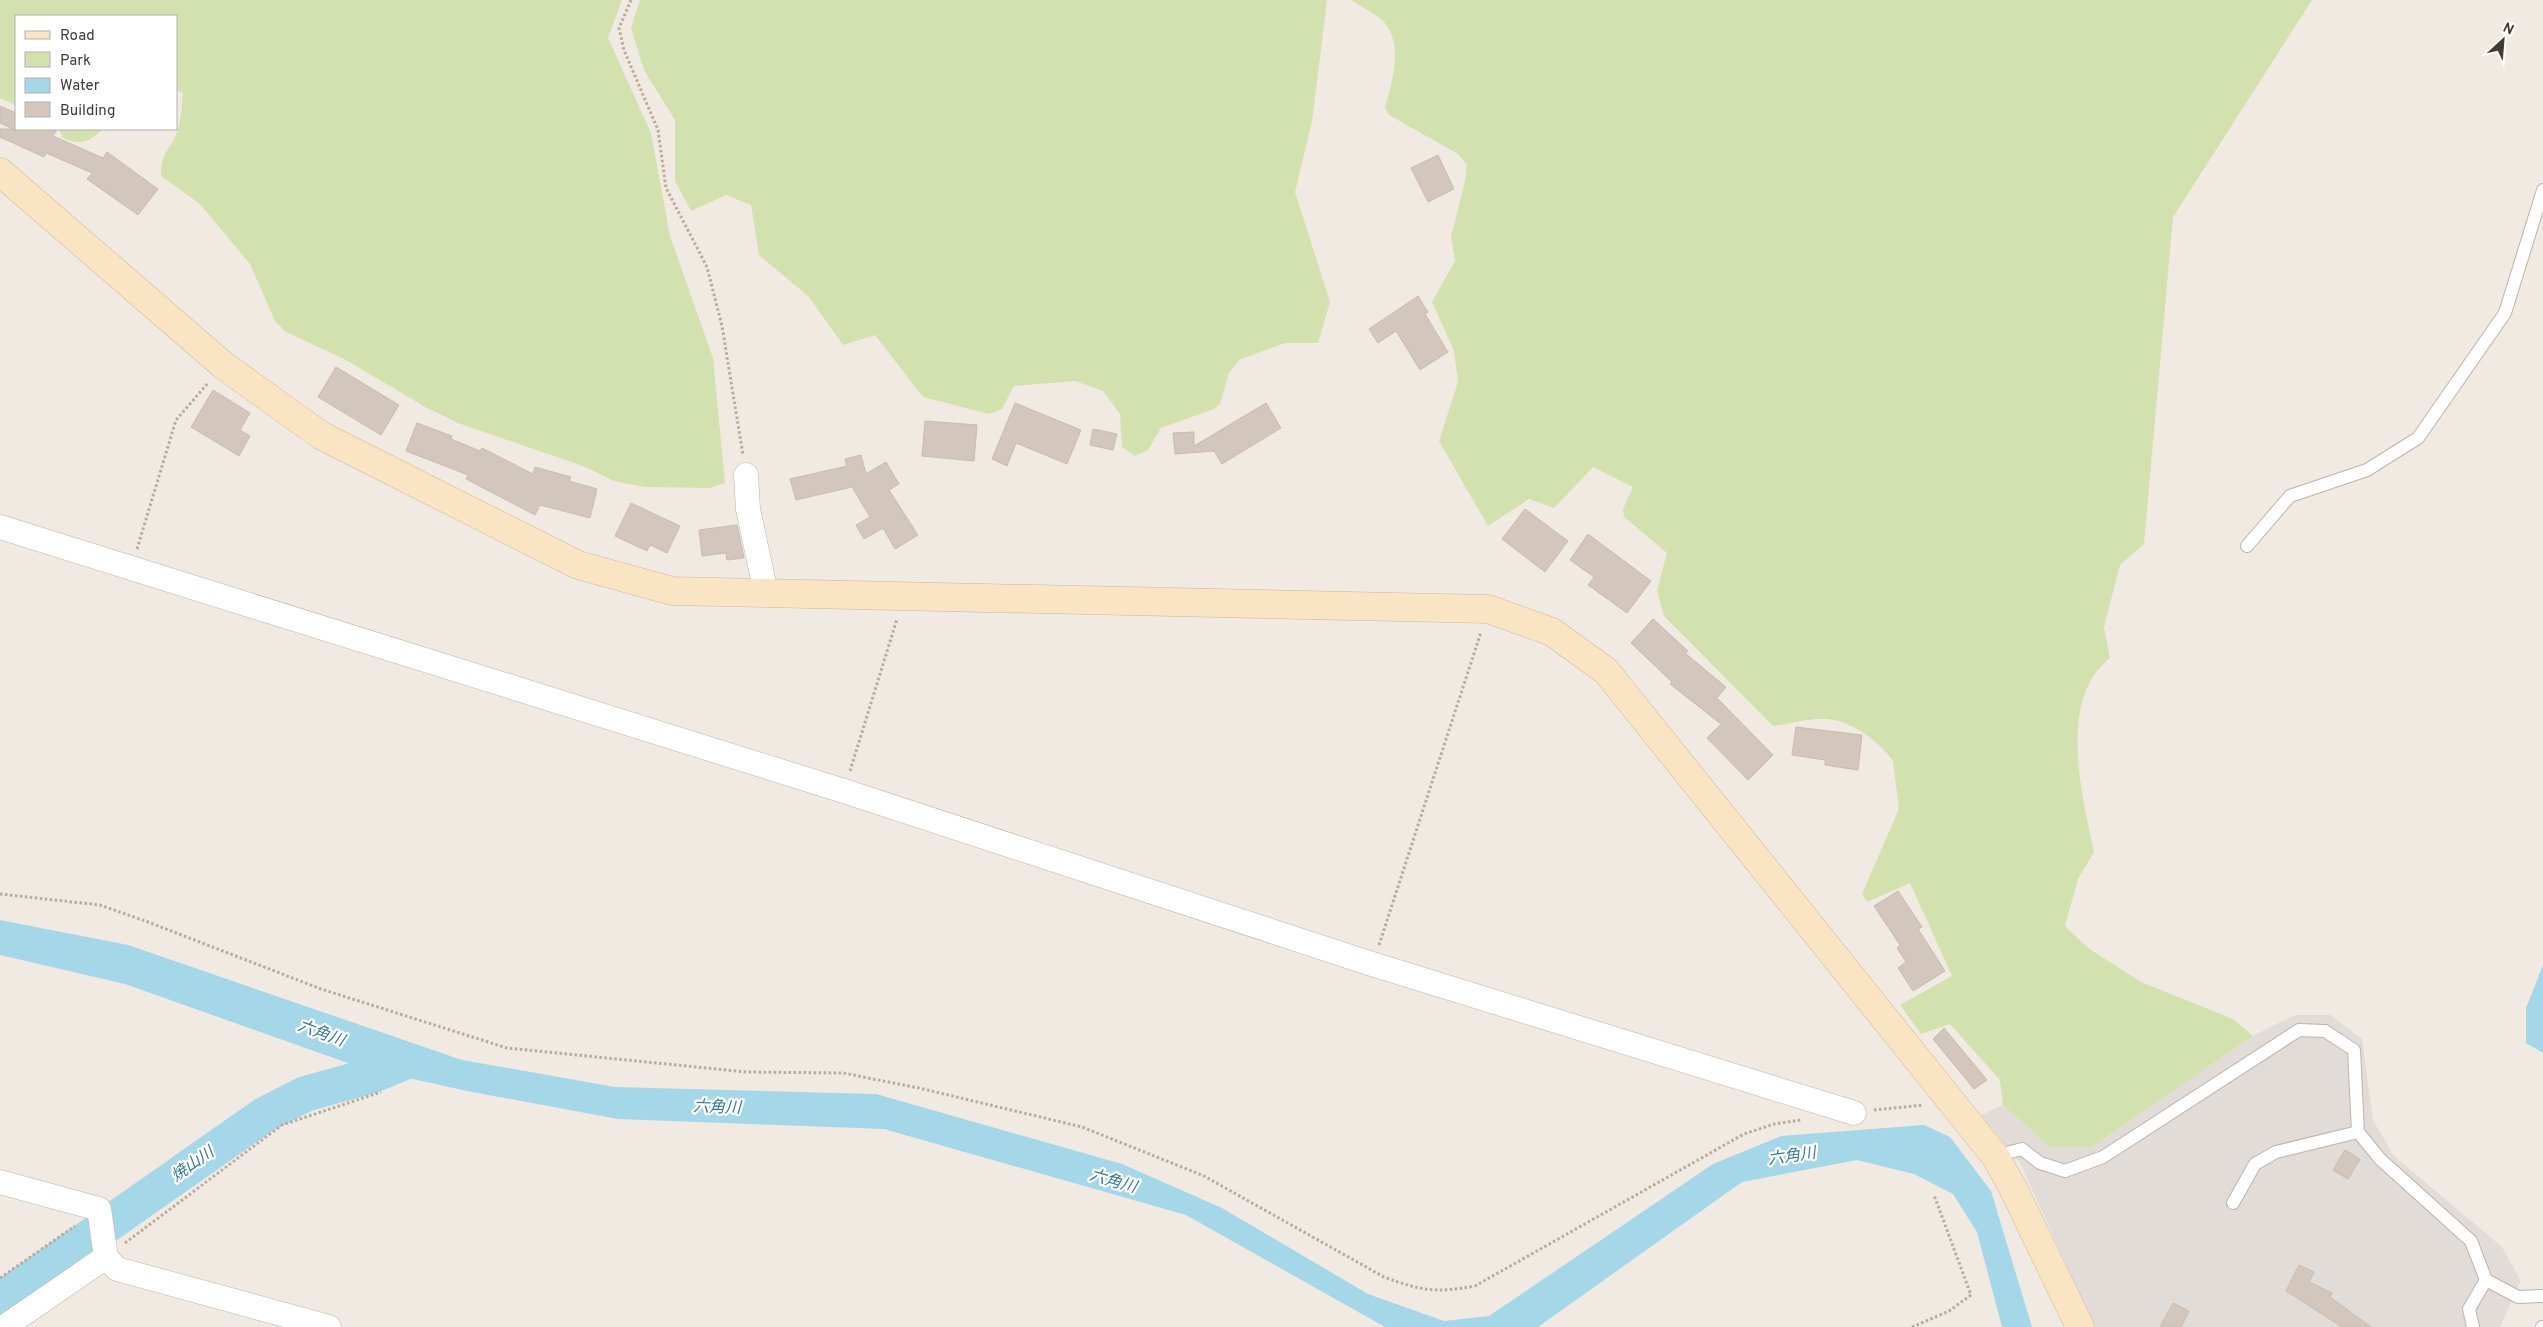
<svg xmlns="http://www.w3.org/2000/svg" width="2543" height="1327" font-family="Overpass,'Noto Sans JP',sans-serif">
	<rect width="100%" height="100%" fill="#f0eae3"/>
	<path fill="#e2dcd8" d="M2295,1015H2330L2362,1039L2373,1120L2393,1155L2502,1247L2521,1281L2500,1327H2095L2020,1163L1981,1115L2003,1105L2050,1147H2092L2253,1036Z"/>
	<path fill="#d3e1af" d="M0,0H622L608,38L651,133L670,236L713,358L725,483L709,488L644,487L614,481L583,466L458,423L427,408L346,360L286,332L275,321L250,264L200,204L161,176C160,153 170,151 177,132C181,120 182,106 183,93L176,90V16H16V105L0,98Z
		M640,0H1327L1312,121L1295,192L1330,302L1318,343H1285L1239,360L1229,373L1220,404L1214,409L1161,428L1148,450L1135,456L1122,447L1120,414L1103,391L1075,381L1014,386L1002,409L989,414L923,397L875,335L843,345L809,297L759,255L751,205L726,195L691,211L675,181V120L644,70L631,28Z
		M1351,0H2312L2173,217L2144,544L2120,565L2104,627L2110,658C2057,699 2082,796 2094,852L2078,879L2065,926L2088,948L2141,982L2233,1019L2253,1036L2092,1147H2050L2003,1105L2000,1080L1950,1024L1921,1034L1900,1005L1952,976L1910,883L1867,902L1862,894L1899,809L1893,761C1879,741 1853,722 1828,719C1812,717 1790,724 1773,726L1664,616L1657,591L1667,553L1624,517L1623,509L1633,487L1593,467L1554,508L1529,499L1488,526L1439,441L1458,382L1454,351L1432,302L1455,261L1451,236L1465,181L1467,165L1458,154L1389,115L1385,108C1392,81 1405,41 1381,19C1372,12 1361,6 1351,0Z
		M59,129H103C89,142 80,146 63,138Z"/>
	<path fill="#a4d7e8" d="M0,920L128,945L462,1060L615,1087L876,1094L1122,1164L1222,1208L1368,1294L1444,1321L1489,1316L1713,1164L1781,1136L1924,1125L1950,1137L1991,1191L2032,1327H2002L1977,1232L1953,1194L1914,1174L1857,1160L1742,1182L1538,1327H1385L1186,1215L884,1129L618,1119L467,1091L359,1067L125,984L0,955Z
		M2543,965V1053L2526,1043V1008Z"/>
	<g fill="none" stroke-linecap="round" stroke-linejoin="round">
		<path stroke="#a4d7e8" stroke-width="36" d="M0,1300L264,1115L305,1094L370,1076L402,1063"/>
	</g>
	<path fill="#d3c7bd" stroke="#cabbae" d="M0,106L16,113V129H57L53,136L103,158L107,152L158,189L138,215L87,179L92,173L46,153L44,157L0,137V129H13L0,123Z
		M1438,155L1454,189L1428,202L1411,168Z
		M1418,296L1428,312L1425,314L1448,352L1420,370L1396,331L1378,343L1369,329Z
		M336,367L399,405L381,435L318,397Z
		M213,390L250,413L240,430L250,436L239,456L191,427Z
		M1015,403L1081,430L1067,464L1016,443L1007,466L992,459Z
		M1266,403L1281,428L1222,464L1214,451L1175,454L1173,433L1194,432V446Z
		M925,421L977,425L974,461L922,456Z
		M417,423L452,436L451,439L480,451L482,448L533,474L535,467L571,477L569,481L597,489L590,518L540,505L535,515L466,479L468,475L406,451Z
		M1093,429L1117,434L1113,450L1090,445Z
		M861,455L866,474L886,462L899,484L889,490L918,535L895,549L883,528L864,539L856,525L870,517L852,487L796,500L790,479L847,466L845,459Z
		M631,503L680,526L667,553L650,545L647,551L615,536Z
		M1525,509L1568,541L1545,572L1502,539Z
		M737,525L744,558L727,560L726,553L702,556L699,530Z
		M1588,534L1651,581L1627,613L1588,585L1594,577L1570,560Z
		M1653,619L1688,651L1685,653L1726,687L1717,698L1773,755L1748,780L1707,738L1721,724L1670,684L1672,682L1631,643Z
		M1796,727L1862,735L1858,770L1825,765V760L1792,755Z
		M1898,891L1922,927L1918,929L1945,971L1913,991L1898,968L1906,962L1897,948L1900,945L1874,906Z
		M1944,1028L1987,1080L1974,1089L1933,1039Z
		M2345,1150L2360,1159L2348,1179L2333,1170Z
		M2299,1265L2314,1272L2309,1282L2332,1293L2330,1297L2371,1327H2342L2286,1291Z
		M2173,1303L2189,1311L2181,1327H2160Z"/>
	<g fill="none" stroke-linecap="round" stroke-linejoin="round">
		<g stroke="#bdb3aa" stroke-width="14">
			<path id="lane" d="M2247,546L2290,496L2367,470L2418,438L2505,313L2543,190
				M1995,1156L2022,1149L2040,1163L2065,1171L2103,1157L2299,1030L2325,1031L2354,1050L2358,1132L2380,1159L2471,1241L2486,1280L2518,1297L2543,1296
				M2233,1203L2255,1164L2276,1152L2358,1132
				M2473,1327L2469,1309L2486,1280
				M2542,1327H2543"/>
		</g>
		<g stroke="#bdb3aa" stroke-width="25">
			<path id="street" d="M746,475L748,509L766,593
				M0,527L844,791L1372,964L1854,1113
				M0,1182L99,1209L106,1257L117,1269L329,1327
				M4,1327L106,1257"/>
		</g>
		<g stroke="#cfb899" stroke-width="29">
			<path id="secondary" d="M0,172L223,365L322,436L578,565L672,591L1488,609L1552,632L1606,671L1995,1156L2013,1188L2080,1327"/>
		</g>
		<path stroke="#ba9" stroke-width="3" stroke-dasharray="2.5 2.5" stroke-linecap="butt" d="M631,0L619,28L624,50L658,130L666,188L707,267L722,326L743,455
			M137,549L176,420L208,383
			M850,771L897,619
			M0,894L100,905L148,922L321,989L507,1048L747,1072L843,1073L919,1088L1082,1127L1204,1176L1384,1277C1422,1291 1435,1293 1475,1286L1744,1134L1774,1124L1801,1120
			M1379,945L1481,632
			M1874,1110L1923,1105
			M125,1243L282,1125L381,1092
			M0,1278L75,1226
			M1912,1327L1949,1311L1971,1295L1934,1195"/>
		<use href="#lane" stroke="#fff" stroke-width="12"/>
		<use href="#street" stroke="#fff" stroke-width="24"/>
		<use href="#secondary" stroke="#f9e4c4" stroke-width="28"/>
	</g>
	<g text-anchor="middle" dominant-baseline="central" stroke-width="4.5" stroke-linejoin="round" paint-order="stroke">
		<g font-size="16" font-style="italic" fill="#347a94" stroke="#fff">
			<text transform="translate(321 1034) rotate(20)">六角川</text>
			<text transform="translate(717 1108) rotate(2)">六角川</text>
			<text transform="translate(1792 1157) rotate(-8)">六角川</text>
			<text transform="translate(193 1165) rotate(-35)">焼山川</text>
			<text transform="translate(1113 1182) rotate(16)">六角川</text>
		</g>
	</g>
	<rect x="15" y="15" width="162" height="115" fill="#ffffff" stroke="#b3b0ae"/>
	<rect x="25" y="31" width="25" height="8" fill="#f9e4c4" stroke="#b3b0ae"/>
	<text x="60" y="40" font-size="15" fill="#413a34">Road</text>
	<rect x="25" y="52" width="25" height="15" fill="#d3e1af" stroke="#b3b0ae"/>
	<text x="60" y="65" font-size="15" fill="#413a34">Park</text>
	<rect x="25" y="78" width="25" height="15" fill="#a4d7e8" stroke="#b3b0ae"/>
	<text x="60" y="90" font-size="15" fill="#413a34">Water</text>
	<rect x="25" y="102" width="25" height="15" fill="#d3c7bd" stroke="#b3b0ae"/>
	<text x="60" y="115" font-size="15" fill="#413a34">Building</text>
	<g transform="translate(2503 40) rotate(26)" stroke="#ffffff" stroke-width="4" paint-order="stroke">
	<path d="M0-4L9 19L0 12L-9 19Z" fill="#413a34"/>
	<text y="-8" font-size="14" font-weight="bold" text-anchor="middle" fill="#413a34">N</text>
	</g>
</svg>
